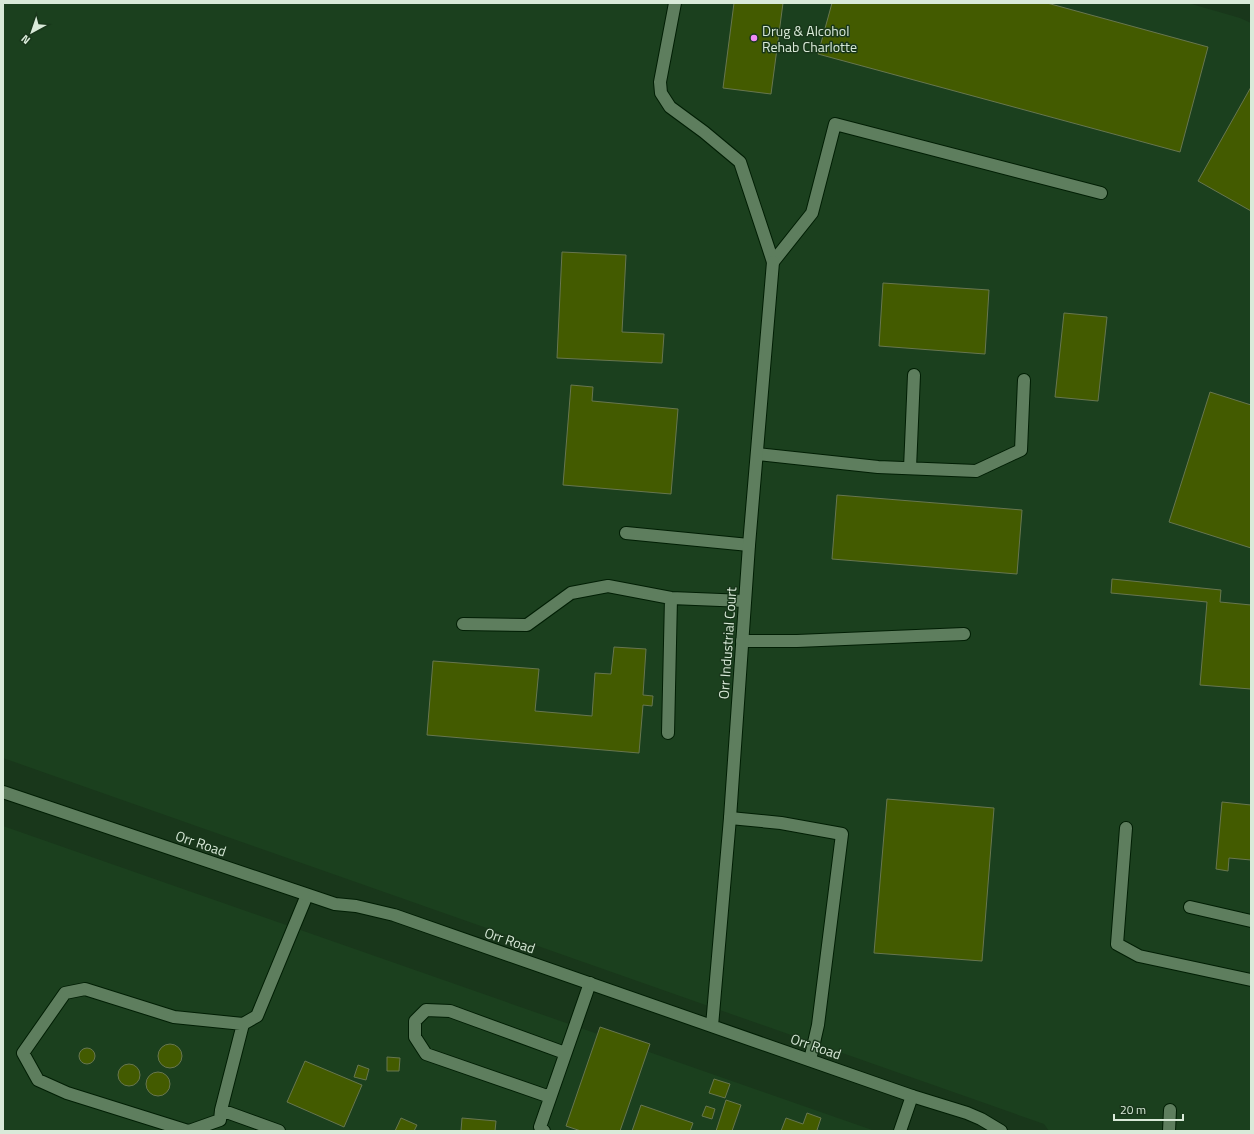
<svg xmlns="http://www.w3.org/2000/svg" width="1254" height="1134" font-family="'Titillium Web',sans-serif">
	<rect width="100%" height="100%" fill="#19371b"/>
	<path fill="#1b401e" d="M3,3H1188L1240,18L1251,23V1131H1049L1044,1124L3,758Z
		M3,826L875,1131H3Z"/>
	<path fill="#435b00" stroke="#67764f" d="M734,3H783L771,94L723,88Z
		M832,3H1047L1208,47L1180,152L818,54Z
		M1251,87V211L1198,181Z
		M562,252L626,255L622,332L664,334L662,363L557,358Z
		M883,283L989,290L985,354L879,346Z
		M1064,313L1107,317L1098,401L1055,397Z
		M571,385L593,387L592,401L678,409L671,494L563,485Z
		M1210,392L1251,405V548L1169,522Z
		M837,495L1022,510L1017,574L832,559Z
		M1112,579L1221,590L1220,602L1251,605V689L1200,685L1207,602L1111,593Z
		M614,647L646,649L643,695L653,696L652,706L643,705L639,753L427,735L433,661L539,669L535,711L592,716L595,673L611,674Z
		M887,799L994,808L982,961L874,953Z
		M1222,802L1251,805V860L1229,858L1228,871L1216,869Z
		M600,1027L650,1044L620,1131H581L566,1126Z
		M158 1056a12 12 0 1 1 24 0a12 12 0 1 1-24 0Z
		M79 1056a8 8 0 1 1 16 0a8 8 0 1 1-16 0Z
		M387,1057L400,1058L399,1071H387Z
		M305,1061L362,1085L344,1127L287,1102Z
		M118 1075a11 11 0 1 1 22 0a11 11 0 1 1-22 0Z
		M358,1065L369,1069L366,1080L354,1077Z
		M146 1084a12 12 0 1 1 24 0a12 12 0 1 1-24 0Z
		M714,1079L730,1084L725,1098L709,1093Z
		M726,1100L741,1105L732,1131H716Z
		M641,1105L693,1123L690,1131H632Z
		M706,1106L715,1109L712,1119L702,1116Z
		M807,1113L821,1118L817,1130L821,1131H781L786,1118L803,1124Z
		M401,1118L417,1125L414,1131H395Z
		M462,1118L496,1121L495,1131H461Z"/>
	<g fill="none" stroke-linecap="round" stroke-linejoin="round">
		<g stroke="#011e04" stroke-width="14">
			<path id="lane" d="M675,3L660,82L661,93L670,107L704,132L740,162L773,262
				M773,262L812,213L835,124L1101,193
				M757,454L878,467L976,471L1021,450L1024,380
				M910,468L914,375
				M626,533L749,545
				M463,624L527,625L571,593L608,586L671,598L745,601
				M742,641H797L964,634
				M668,733L671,598
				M730,818L781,823L842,834L818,1025L810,1060
				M1126,828L1117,944L1139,956L1251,980
				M1190,907L1251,921
				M550,1097L426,1054L415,1037V1021L426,1010L450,1011L565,1053
				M221,1110L279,1131
				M188,1131L67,1093L38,1080L23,1053L65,993L85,989L174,1017L243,1024L257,1016L307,895
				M189,1131L220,1120L221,1110L243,1024
				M544,1131L540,1127L590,983
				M900,1131L912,1096
				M1169,1131L1170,1110"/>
		</g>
		<g stroke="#011e04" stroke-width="14">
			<path id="street" d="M3,792L335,904L356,906L394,915L912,1096L967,1113L981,1119L1001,1131
				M712,1026L730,818L749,545L773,262"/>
		</g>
		<use href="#lane" stroke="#5e7e5e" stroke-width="12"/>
		<use href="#street" stroke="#5e7e5e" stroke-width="12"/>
	</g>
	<circle fill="#f08bf5" stroke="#19371b" stroke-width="1.5" cx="754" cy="38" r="4"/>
	<g text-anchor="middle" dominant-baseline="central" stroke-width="3" stroke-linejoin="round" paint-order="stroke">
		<g font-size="14" fill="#d9ead9" stroke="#19371b" text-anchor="start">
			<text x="762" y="30">Drug &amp; Alcohol<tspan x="762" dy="16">Rehab Charlotte</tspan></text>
		</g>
		<g font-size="14" fill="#d9ead9" stroke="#19371b">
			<text transform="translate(727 643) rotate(-86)">Orr Industrial Court</text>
			<text transform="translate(201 843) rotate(19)">Orr Road</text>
			<text transform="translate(510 940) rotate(19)">Orr Road</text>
			<text transform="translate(816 1046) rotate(19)">Orr Road</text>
		</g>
	</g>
	<rect width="1254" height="1134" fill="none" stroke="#d9ead9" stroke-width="8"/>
	<g transform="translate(32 32) rotate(220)" stroke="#19371b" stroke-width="3" paint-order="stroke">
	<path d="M0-3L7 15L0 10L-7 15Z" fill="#d9ead9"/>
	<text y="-6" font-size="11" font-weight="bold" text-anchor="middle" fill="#d9ead9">N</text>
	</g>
	<path d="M1114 1114v6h69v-6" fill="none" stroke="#d9ead9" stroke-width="2"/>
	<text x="1120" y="1114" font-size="12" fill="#d9ead9" stroke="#19371b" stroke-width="3" paint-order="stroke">20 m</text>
</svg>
